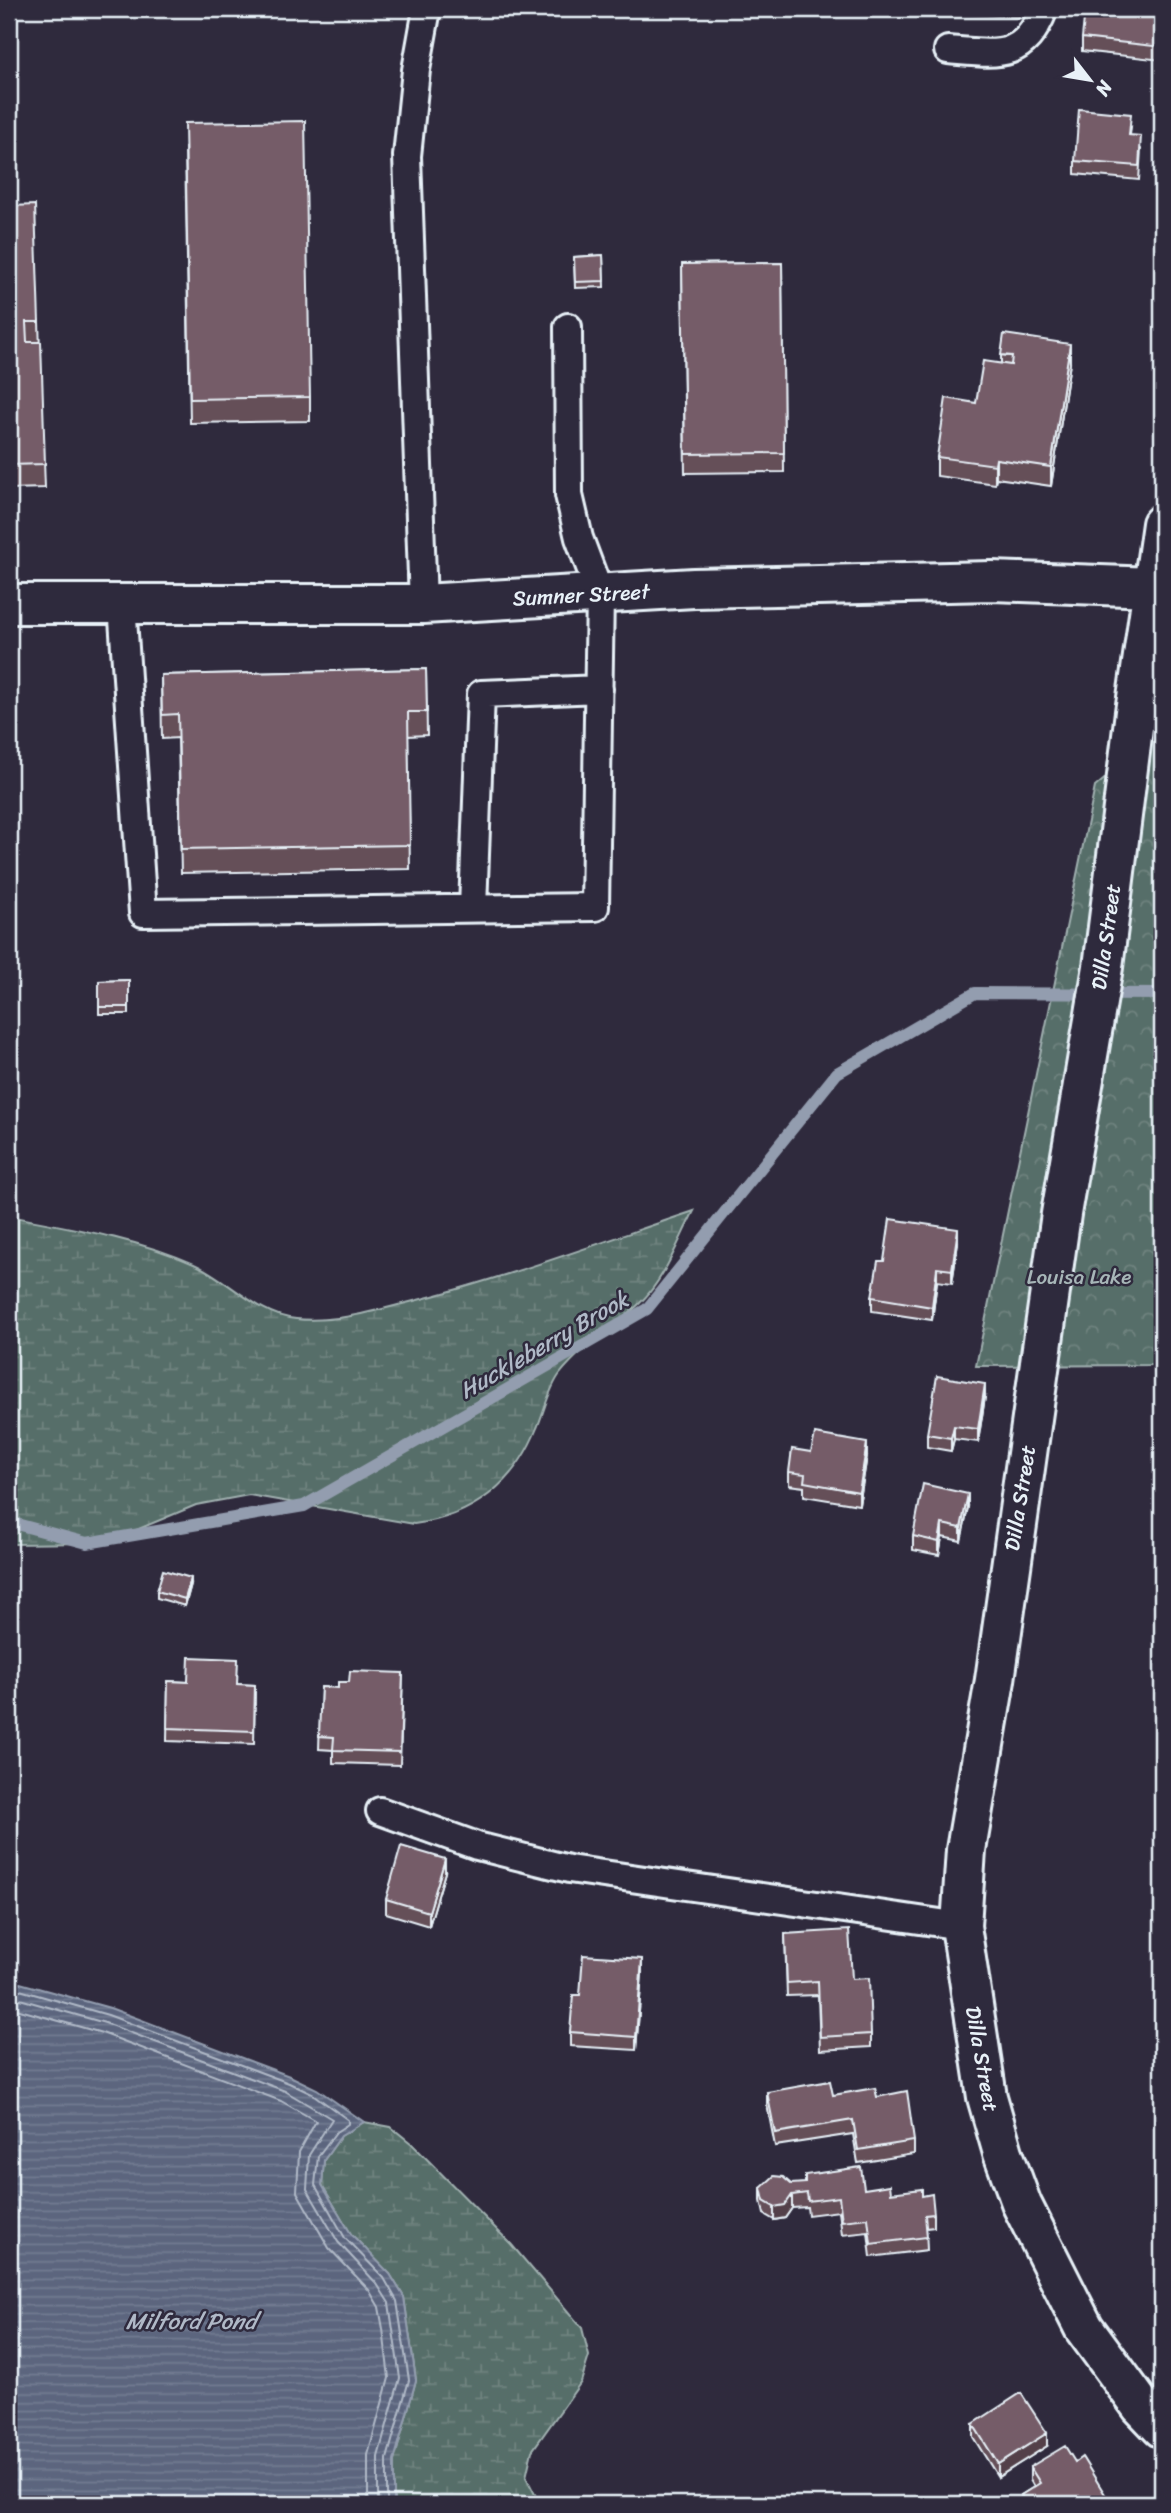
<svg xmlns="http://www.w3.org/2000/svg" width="1171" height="2513" font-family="Sriracha,sans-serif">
	<defs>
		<pattern id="forest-crowns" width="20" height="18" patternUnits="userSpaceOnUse" patternTransform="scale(1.75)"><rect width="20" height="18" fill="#576e69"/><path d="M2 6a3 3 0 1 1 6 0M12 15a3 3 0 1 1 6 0" fill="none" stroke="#6f837f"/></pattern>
		<pattern id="wetland-marsh" width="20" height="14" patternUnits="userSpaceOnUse" patternTransform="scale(1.75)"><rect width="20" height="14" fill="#576e69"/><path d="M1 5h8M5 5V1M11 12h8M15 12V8" fill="none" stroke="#6f837f"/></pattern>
		<pattern id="water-rules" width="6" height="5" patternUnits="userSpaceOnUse" patternTransform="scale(1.75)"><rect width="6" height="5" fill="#5b657e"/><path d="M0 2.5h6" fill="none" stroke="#737c91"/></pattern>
	</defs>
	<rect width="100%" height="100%" fill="#2f2a3d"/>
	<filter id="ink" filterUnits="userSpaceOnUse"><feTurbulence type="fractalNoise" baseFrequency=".0143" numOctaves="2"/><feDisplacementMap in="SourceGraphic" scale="14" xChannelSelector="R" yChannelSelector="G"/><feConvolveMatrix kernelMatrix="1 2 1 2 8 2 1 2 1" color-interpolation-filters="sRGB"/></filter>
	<g filter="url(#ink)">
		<path fill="url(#forest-crowns)" stroke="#a0b0b0" stroke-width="2" d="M1162,730V1365L976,1366L1095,787Z"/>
		<path fill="url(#wetland-marsh)" stroke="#a0b0b0" stroke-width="2" d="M694,1211C678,1241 665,1279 640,1303C615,1327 581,1347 560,1374C549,1388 544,1412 537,1428C515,1483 473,1517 414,1524L249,1495L196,1505L117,1538L91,1543L9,1544V1216C71,1228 135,1238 194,1264C228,1279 257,1315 296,1319C331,1323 372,1312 406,1303C503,1279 599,1243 694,1211Z
			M364,2122L391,2127L412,2144L511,2244L582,2328L589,2356L581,2382L532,2451L526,2477L540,2504H394V2461L416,2380L404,2297L390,2274L351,2234L322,2185L324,2160L341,2136Z"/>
		<path fill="url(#water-rules)" stroke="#939daf" stroke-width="2" d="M9,1980L110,2008L292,2077L317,2089L364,2122L341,2136L324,2160L322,2185L351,2234L390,2274L404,2297L416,2380L394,2461V2504H9Z"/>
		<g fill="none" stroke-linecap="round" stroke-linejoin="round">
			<path stroke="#b0b9c7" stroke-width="2" d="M9,1987L108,2015L289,2083L314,2095L348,2120V2124L336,2132L318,2156L315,2185L345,2238L384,2278L397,2301L409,2380L387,2459V2504
				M9,1996L105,2023L285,2091L332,2119L309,2155L307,2189L338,2242L377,2284L389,2303L400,2378L378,2457V2504
				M9,2007L102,2033L281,2101L316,2121L299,2152L297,2192L329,2248L369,2290L379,2307L383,2329L389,2378L368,2455V2504"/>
			<path stroke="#939daf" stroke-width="12" d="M9,1522L87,1543L304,1506L647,1309L837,1073L975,993L1162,994"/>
			<g stroke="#e8f1f8" stroke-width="32">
				<path id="lane" d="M948,50C997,54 1024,61 1044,9
					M122,604L143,913L595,907L600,594L579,538L569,495L568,327
					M423,604L407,156L416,70L427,9
					M473,908L481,694L599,689
					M380,1811L477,1846L569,1869L961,1926"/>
			</g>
			<g stroke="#e8f1f8" stroke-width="44">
				<path id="secondary" d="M1162,524L1135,712L1103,967L1061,1214L995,1680L966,1850L961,1926L987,2097L1003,2153L1022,2205L1084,2328L1141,2406L1162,2428
					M9,604H423L694,588L992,581L1153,587"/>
			</g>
			<use href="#lane" stroke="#2f2a3d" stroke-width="26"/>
			<use href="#secondary" stroke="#2f2a3d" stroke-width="38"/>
		</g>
		<path fill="#654f59" stroke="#e8f1f8" stroke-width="2" d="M971,9H1020L1019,17L971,14Z
			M1162,9V60L1082,51V38Z
			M1131,127L1130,135L1141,149L1139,180L1075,174V161Z
			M185,147L310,397V421L190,423Z
			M9,217L39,322L45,488L9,489Z
			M603,255L604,287L575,288L574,257Z
			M782,263L784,472L685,473L682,264Z
			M1001,355L1070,363L1051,486L996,478L995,484L937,476V457L976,403L1001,364Z
			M426,669L427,735L408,736L410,869L181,873L178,738L162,739L161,675Z
			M129,980V1014H99V981Z
			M958,1243L952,1283L937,1281L932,1320L872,1311V1297L884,1261Z
			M985,1397L978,1442L954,1439L951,1451L927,1447V1434Z
			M811,1452L867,1456L859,1505L804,1496V1487L789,1485V1472Z
			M968,1507L961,1541L942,1537L939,1555L913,1550V1536Z
			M191,1584L185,1606L157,1598V1591Z
			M403,1673L400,1765L333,1763V1750L319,1749L321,1687L338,1688L349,1682Z
			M168,1681L255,1685L254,1744L167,1741Z
			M445,1872L429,1926L386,1913V1899Z
			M785,1934L852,1979L871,2034V2047L820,2050L818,1995L787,1996Z
			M642,1973L636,2050L570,2046V2032L580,1995Z
			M767,2092L877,2097L914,2141V2154L858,2163L853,2134L775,2146L767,2105Z
			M791,2184L864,2189L922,2196L934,2214V2227L926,2228L927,2250L871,2257L868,2232L842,2235L839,2211L808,2215L807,2207L792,2208L785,2218L774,2220L764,2214L761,2201V2188Z
			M973,2424L1047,2446L998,2477L973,2437Z
			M1075,2462L1111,2504H1021V2495L1034,2487L1030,2480V2467Z"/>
		<path fill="#524048" stroke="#e8f1f8" stroke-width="2" d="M1070,344V363L1051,486V467Z
			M996,459V478L995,484V465Z
			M958,1229V1243L952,1283V1270Z
			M937,1268V1281L932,1320V1307Z
			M985,1384V1397L978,1442V1429Z
			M954,1426V1439L951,1451V1438Z
			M867,1443V1456L859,1505V1492Z
			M968,1494V1507L961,1541V1528Z
			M942,1524V1537L939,1555V1542Z
			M191,1578V1584L185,1606V1599Z
			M445,1859V1872L429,1926V1912Z
			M642,1959V1973L636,2050V2037Z
			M792,2195V2208L785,2218L774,2220V2207Z
			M1047,2433V2446L998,2477V2464Z"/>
		<path fill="#755c67" stroke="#e8f1f8" stroke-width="2" d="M1085,9H1162V47L1082,38Z
			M1079,109L1131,114L1129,135L1141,136L1139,166L1075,161Z
			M305,121L310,397L190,399L185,123Z
			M35,205L39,322H26L27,342H41L45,464L9,465V217H13L12,206Z
			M603,255L604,281L575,282L574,257Z
			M782,263L784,453L685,454L682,264Z
			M1004,334L1070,344L1051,467L996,459L995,465L937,457L946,398L976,403L983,361L1011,365L1012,356L1001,355Z
			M426,669L427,712H408L410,845L181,849L178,714L162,715L161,675Z
			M129,980V1007H99V981Z
			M890,1219L958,1229L952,1270L937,1268L932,1307L872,1297L878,1261H884Z
			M937,1376L985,1384L978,1429L954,1426L951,1438L927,1434Z
			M815,1434L867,1443L859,1492L804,1482L805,1474L789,1472L792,1449L811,1452Z
			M923,1484L968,1494L961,1528L942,1524L939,1542L913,1536Z
			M163,1570L191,1578L185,1599L157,1591Z
			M189,1657L238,1659L237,1684L255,1685L254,1731L167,1728L168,1681L188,1682Z
			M350,1671L403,1673L400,1752L333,1750L334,1737L319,1736L321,1687L338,1688V1682H349Z
			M401,1846L445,1859L429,1912L386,1899Z
			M849,1930L852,1979L869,1978L871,2034L820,2037L818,1981L787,1983L785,1934Z
			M583,1955L642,1959L636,2037L570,2032L573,1995H580Z
			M830,2081L833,2095L875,2088L877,2097L907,2091L914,2141L858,2150L853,2120L775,2133L767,2092Z
			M861,2167L864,2189L890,2185L891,2193L922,2189V2196L932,2194L934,2214L925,2215L927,2237L871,2244L868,2218L842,2221L839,2197L808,2201L807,2193L792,2195L785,2205L774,2207L764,2201L761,2188L774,2176L783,2177L791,2184L805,2183V2175Z
			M1021,2393L1047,2433L998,2464L973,2424Z
			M1065,2446L1075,2462L1082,2457L1111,2504H1027L1021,2495L1040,2483L1030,2467Z"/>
	</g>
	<g text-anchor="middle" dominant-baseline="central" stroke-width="5" stroke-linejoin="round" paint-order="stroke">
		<g font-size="21" fill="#e8f1f8" stroke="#2f2a3d">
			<text transform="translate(581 595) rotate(-3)">Sumner Street</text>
			<text transform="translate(1106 937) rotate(-82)">Dilla Street</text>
			<text transform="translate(1020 1498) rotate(-81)">Dilla Street</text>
			<text transform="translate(982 2059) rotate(80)">Dilla Street</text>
		</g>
		<g font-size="21" fill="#a7b6b8" stroke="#2f2a3d">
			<text x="1079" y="1277">Louisa Lake</text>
		</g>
		<g font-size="23" font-style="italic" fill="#b0b9c7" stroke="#2f2a3d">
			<text transform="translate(544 1345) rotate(-30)">Huckleberry Brook</text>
			<text x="191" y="2321">Milford Pond</text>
		</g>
	</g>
	<rect width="1171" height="2513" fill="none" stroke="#2f2a3d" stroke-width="35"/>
	<rect x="18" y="18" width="1136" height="2478" fill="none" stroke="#e8f1f8" stroke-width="2.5" filter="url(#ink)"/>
	<g transform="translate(1090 80) rotate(121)" stroke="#2f2a3d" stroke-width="5" paint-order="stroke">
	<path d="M0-5L12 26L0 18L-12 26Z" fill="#e8f1f8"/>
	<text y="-10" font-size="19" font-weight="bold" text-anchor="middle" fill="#e8f1f8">N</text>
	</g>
</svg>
